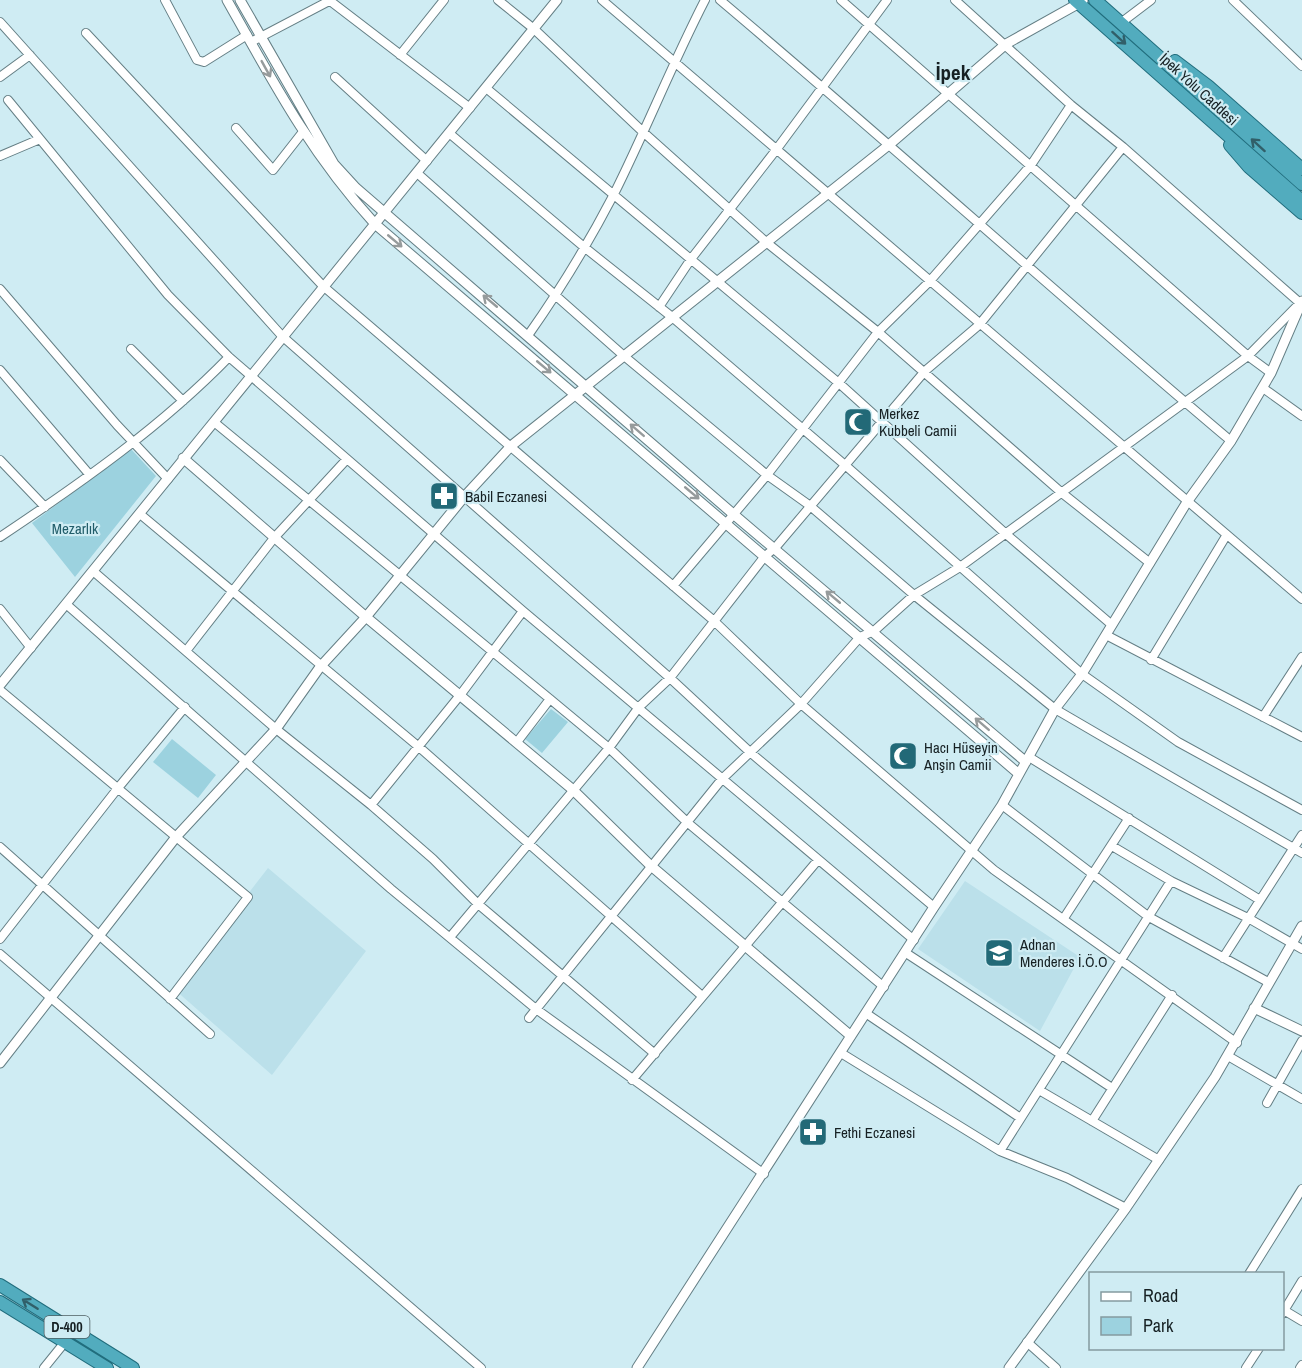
<svg xmlns="http://www.w3.org/2000/svg" width="1302" height="1368" font-family="'Archivo Narrow',sans-serif">
	<rect width="100%" height="100%" fill="#cfecf3"/>
	<path fill="#bbe0ea" d="M268,868L366,951L272,1075L174,989Z
		M965,881L1080,957L1040,1031L918,949Z"/>
	<path fill="#9cd2df" d="M131,449L156,476L75,577L32,523Z
		M551,709L568,722L542,753L525,739Z
		M172,739L216,775L198,798L153,762Z"/>
	<g fill="none" stroke-linecap="round" stroke-linejoin="round">
		<g stroke="#657f85" stroke-width="10">
			<path id="minor" d="M165,0L197,60L204,62L247,35
				M329,0L470,108
				M498,0L534,29L642,131L766,242L878,332L1062,493L1150,563
				M602,0L1302,599
				M720,0C892,145 1059,296 1231,441
				M841,0L1248,356L1271,373
				M1233,0L1302,66
				M0,22L282,336L670,678L751,753L934,907
				M1122,22L1151,0
				M86,33L323,286L713,620L801,704L994,870L1237,1043
				M251,42L331,0
				M400,55L444,0
				M0,77L30,55
				M335,77L427,161
				M486,88L840,384L1006,534L1112,625
				M8,100L168,295L229,357L523,611L914,940
				M236,128L273,170L302,133
				M449,133L584,247L672,317L845,465L1082,674L1178,742L1302,810
				M0,156L40,139
				M417,173L624,356L767,475L809,505L914,595L1055,709L1302,853
				M0,289L117,425L168,479
				M659,307L691,259L776,150L887,0
				M529,334C560,290 589,242 614,194C646,130 672,64 705,0
				M131,349L183,401
				M0,370L89,474
				M1263,388L1302,416
				M214,422L550,699L609,748L688,823L884,987
				M0,460L45,507
				M140,514L419,747L702,996
				M0,537C81,483 162,426 229,357
				M93,571L276,729L371,805L433,859L478,904L655,1054
				M673,586L767,475L878,332L929,282L1031,165L1071,105
				M66,604L391,889L536,1009L764,1174
				M0,609L31,648
				M1106,635L1302,737
				M186,651L274,538L347,459
				M1151,660L1226,536
				M0,690L248,897L170,999
				M1263,717L1302,657
				M517,742L550,699
				M1029,757L1260,900
				M371,805L461,694L523,611
				M1002,805L1149,917L1268,982
				M1112,846L1171,881L1248,918L1302,949
				M0,847L210,1034
				M1064,918L1129,818
				M451,936L609,748L639,707L670,678L765,556L775,548L925,371L979,325L1123,147
				M0,939L118,788L185,707
				M906,953L1112,1088
				M0,954L481,1368
				M1223,958L1302,835
				M867,1014L1019,1117
				M529,1018L722,779L801,704L860,637L874,631L914,595L960,567L1248,356L1300,303L1123,147L1071,105L955,0
				M841,1053L1000,1151L1067,1178L1126,1208
				M1228,1056L1302,1099
				M632,1080L818,860
				M1039,1090L1159,1160
				M1267,1103L1302,1041
				M1092,1121L1172,995
				M1000,1151L1171,881
				M1249,1274L1302,1189
				M1282,1309L1302,1321
				M1282,1314L1302,1281
				M1027,1342L1056,1368
				M44,1368L65,1342
				M1246,1368L1259,1348
				M1300,1368L1302,1365"/>
		</g>
		<g stroke="#657f85" stroke-width="11">
			<path id="tertiary" d="M227,0C273,82 311,154 375,224L1019,774
				M240,0L334,164L356,188L732,513L1026,762
				M183,458L366,617L572,789L650,865L851,1036
				M0,685L557,0
				M1254,1008L1302,1031
				M0,1063L176,837L276,729L320,667L366,617L464,497L511,446L890,144L1006,44L1083,1
				M637,1368L934,907L1002,805L1055,709L1082,674L1187,502L1231,441L1271,373L1302,301
				M1009,1368L1126,1208L1215,1077L1302,926"/>
		</g>
		<g stroke="#216d7d" stroke-width="14">
			<path id="trunk" d="M1075,0L1302,201
				M1095,0L1302,184
				M1175,61L1208,86L1302,169
				M1230,145L1249,167L1302,213
				M0,1285L133,1368
				M0,1302L107,1368"/>
		</g>
		<use href="#minor" stroke="#fff" stroke-width="8"/>
		<use href="#tertiary" stroke="#fff" stroke-width="9"/>
		<use href="#trunk" stroke="#52acbe" stroke-width="12"/>
	</g>
	<defs><path id="oneway-shaft" d="M-6 0H5M1.5-3L5.5 0L1.5 3" fill="none" stroke-width="1.6" stroke-linecap="round" stroke-linejoin="round" transform="scale(1.5)"/></defs>
	<g stroke="#315f69">
		<use href="#oneway-shaft" transform="translate(1119 38) rotate(42)"/>
		<use href="#oneway-shaft" transform="translate(1258 145) rotate(-138)"/>
		<use href="#oneway-shaft" transform="translate(30 1304) rotate(-148)"/>
	</g>
	<g stroke="#969b9c">
		<use href="#oneway-shaft" transform="translate(266 69) rotate(61)"/>
		<use href="#oneway-shaft" transform="translate(395 241) rotate(40)"/>
		<use href="#oneway-shaft" transform="translate(490 301) rotate(-140)"/>
		<use href="#oneway-shaft" transform="translate(544 367) rotate(40)"/>
		<use href="#oneway-shaft" transform="translate(637 430) rotate(-139)"/>
		<use href="#oneway-shaft" transform="translate(692 493) rotate(40)"/>
		<use href="#oneway-shaft" transform="translate(833 597) rotate(-140)"/>
		<use href="#oneway-shaft" transform="translate(982 724) rotate(-139)"/>
	</g>
	<defs>
		<g id="mosque-square" transform="scale(1.5)"><rect x="-9" y="-9" width="18" height="18" rx="4" fill="#226977" stroke="#cfecf3"/><path d="M3.5-4.9A6 6 0 1 0 3.5 4.9A5 5 0 1 1 3.5-4.9Z" fill="#fff"/></g>
		<g id="pharmacy-square" transform="scale(1.5)"><rect x="-9" y="-9" width="18" height="18" rx="4" fill="#226977" stroke="#cfecf3"/><path d="M-2-6h4v4h4v4h-4v4h-4v-4h-4v-4h4Z" fill="#fff"/></g>
		<g id="school-square" transform="scale(1.5)"><rect x="-9" y="-9" width="18" height="18" rx="4" fill="#226977" stroke="#cfecf3"/><path d="M0-5L7-2L0 1L-7-2ZM-4 1L0 2.5L4 1V4Q0 6-4 4Z" fill="#fff"/></g>
	</defs>
	<g fill-rule="evenodd">
		<use href="#mosque-square" x="858" y="422"/>
		<use href="#pharmacy-square" x="444" y="496"/>
		<use href="#mosque-square" x="903" y="756"/>
		<use href="#school-square" x="999" y="953"/>
		<use href="#pharmacy-square" x="813" y="1132"/>
	</g>
	<g text-anchor="middle" dominant-baseline="central" stroke-width="4.5" stroke-linejoin="round" paint-order="stroke">
		<rect fill="#cfecf3" stroke="#4e5d61" stroke-width="1.5" x="44.5" y="1316" width="45" height="22" rx="4.5"/>
		<g font-size="14" font-weight="bold" fill="#162023">
			<text x="67" y="1327">D-400</text>
		</g>
		<g font-size="15" fill="#162023" stroke="#cfecf3">
			<text transform="translate(1199 89) rotate(42)">İpek Yolu Caddesi</text>
		</g>
		<g font-size="15" fill="#162023" stroke="#cfecf3" text-anchor="start">
			<text x="879" y="413">Merkez<tspan x="879" dy="17">Kubbeli Camii</tspan></text>
			<text x="465" y="496">Babil Eczanesi</text>
			<text x="924" y="747">Hacı Hüseyin<tspan x="924" dy="17">Anşin Camii</tspan></text>
			<text x="1020" y="944">Adnan<tspan x="1020" dy="17">Menderes İ.Ö.O</tspan></text>
			<text x="834" y="1132">Fethi Eczanesi</text>
		</g>
		<g font-size="15" fill="#205c69" stroke="#cfecf3">
			<text x="75" y="528">Mezarlık</text>
		</g>
		<g font-size="21" font-weight="bold" fill="#162023" stroke="#cfecf3">
			<text x="953" y="72">İpek</text>
		</g>
	</g>
	<rect x="1089" y="1272" width="195" height="78" fill="#cfecf3" stroke="#859aa0" stroke-width="1.5"/>
	<rect x="1101" y="1292" width="30" height="9" fill="#ffffff" stroke="#859aa0" stroke-width="1.5"/>
	<text x="1143" y="1302" font-size="18" fill="#162023">Road</text>
	<rect x="1101" y="1317" width="30" height="18" fill="#9cd2df" stroke="#859aa0" stroke-width="1.5"/>
	<text x="1143" y="1332" font-size="18" fill="#162023">Park</text>
</svg>
